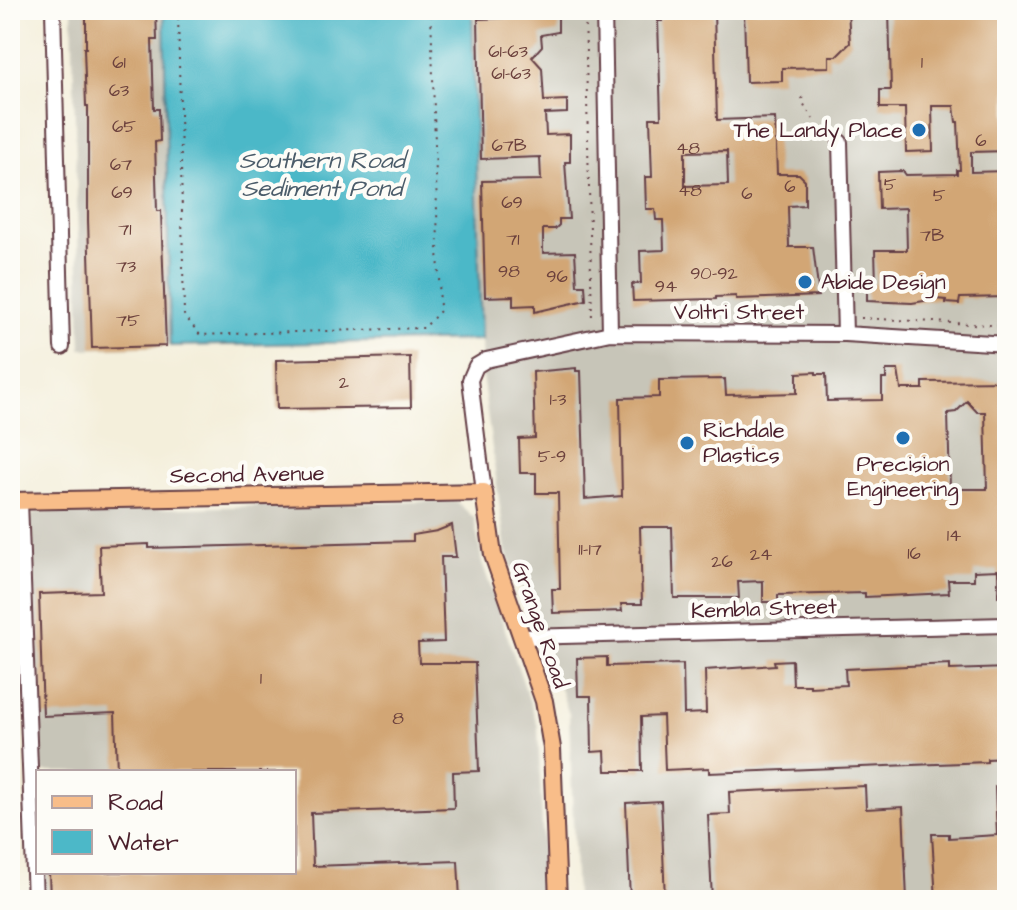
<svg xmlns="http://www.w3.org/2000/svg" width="1017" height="910" font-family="'Architects Daughter',sans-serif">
	<rect width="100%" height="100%" fill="#fdfcf7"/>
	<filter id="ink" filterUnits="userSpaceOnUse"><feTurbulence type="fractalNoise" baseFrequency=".0125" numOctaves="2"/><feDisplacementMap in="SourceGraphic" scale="16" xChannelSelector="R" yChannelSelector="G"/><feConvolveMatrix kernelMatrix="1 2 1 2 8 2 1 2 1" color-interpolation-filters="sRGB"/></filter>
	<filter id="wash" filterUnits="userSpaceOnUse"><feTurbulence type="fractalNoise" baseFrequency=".006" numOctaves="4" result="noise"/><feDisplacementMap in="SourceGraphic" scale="32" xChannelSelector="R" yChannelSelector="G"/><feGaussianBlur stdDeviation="1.8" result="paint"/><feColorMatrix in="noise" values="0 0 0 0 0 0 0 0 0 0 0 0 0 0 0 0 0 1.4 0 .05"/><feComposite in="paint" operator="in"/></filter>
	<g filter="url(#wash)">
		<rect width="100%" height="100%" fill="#f4efdb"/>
		<path fill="#c7c5b8" d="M72,10H164L170,346L81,349Z
			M472,10H1007V900H576L569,714L536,621L506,551L482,375Z
			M448,501L458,503L474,518L482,562L538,726L545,900H43L42,872H294V772H38V776L28,524L33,514L39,512Z"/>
		<path fill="#4cb8c8" stroke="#4b6c7a" stroke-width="2" d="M164,10H472L481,340L170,346Z"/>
		<g id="blocks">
			<path fill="#d2a674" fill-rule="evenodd" d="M86,10H156L157,40H152L154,109H159L160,141L155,142L157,211H161L166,346L92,348L88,220V106H86L84,48H86Z
				M662,10H714L717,120L775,118L777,174H799L805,180V205L788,206L789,247H813L819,296L736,299V296L716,297V299L633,301L632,284L641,283L640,251L664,250L663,220H656L655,209H646L645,177H652L650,118H661L658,21H662ZM727,151L728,185L685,186V152Z
				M744,10H848L850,43L837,56H829V67L782,68V81L746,82Z
				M889,10H1007V151L971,152V172L1007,171V297L960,298L959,304L946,303V300L936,299L912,303L867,301V284H876L875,250H907L906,208L879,209L878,172L903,171L906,175L957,174V170H960L958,122H956L954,106H932L933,151L906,152L905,108H880V90H891Z
				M558,16V32L541,35L542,46L532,57L542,68L544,101L567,100V113L545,114L546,135L570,134V162H565L569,219H559V225L555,229H543V253L575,252L577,285H585L586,300L535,312V305L513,306V296L485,297L482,181L541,180L540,157L481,159L478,19Z
				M410,357L411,407L277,409L276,360Z
				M576,368V371H581L585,499L622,496L620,398L659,397V380L725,379L726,395L797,393V373L816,372V374H826L827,401L882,400V379H886V370H898L901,389H923V382L1007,381V596H998V570L974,571V580H948L949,593L865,597V593L778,595V602H763V581L738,582L739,598H674L672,527H640L642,604H621L622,611L553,613L552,589H560L558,493H536V473H520L519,439L535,438L533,372ZM967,401L977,412H985L987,489H950L948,413L956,412Z
				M452,525L456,557H441L444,642L418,643L419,663H475L479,771L453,772L454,808L311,813L313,866L458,861L460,900H50L49,872H294V772H117L115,713L43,716L39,594L101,592L99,546L149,544V548L413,541V535L437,531Z
				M607,657V666L683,664L684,714L706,713L705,670L775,665L774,661L792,660L793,685H810V687L846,685L845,669L950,664V670L1007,668V758L987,759V762L709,773V768L665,770L663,716L641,717L642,771H606L605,751L592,752L591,696H578L577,658Z
				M865,786L866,809L903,807L907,900H712L708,815L730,814L729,792Z
				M1007,786V900H936L932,834H949V838L997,835L995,787Z
				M661,801L665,900H630L626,803Z"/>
		</g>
	</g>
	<g filter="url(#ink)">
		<use href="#blocks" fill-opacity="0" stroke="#643e45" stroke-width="2"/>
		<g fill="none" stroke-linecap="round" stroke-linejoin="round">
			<g stroke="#643e45" stroke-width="18">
				<path id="minor" d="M53,10L62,347
					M604,10L610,333
					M840,142L845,334
					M484,492L470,380L476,366L486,360L610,333L845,334L1007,344
					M20,501L35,900
					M523,637L1007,625"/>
			</g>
			<g stroke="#643e45" stroke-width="20">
				<path id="major" d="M10,501L484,492L493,555L544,701L552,748L558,900"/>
			</g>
			<path stroke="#643e45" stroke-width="2" stroke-dasharray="2 6" stroke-linecap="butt" d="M178,10L184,315L200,335L424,328L440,311L431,10
				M585,10L592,320
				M802,97L803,103L813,119
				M861,318L1007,326"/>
			<use href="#minor" stroke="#fff" stroke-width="14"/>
			<use href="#major" stroke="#f8bd89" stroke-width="16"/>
		</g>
	</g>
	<g fill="#1f6fb2" stroke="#fdfcf7" stroke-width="3">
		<circle cx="919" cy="130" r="8"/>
		<circle cx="805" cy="282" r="8"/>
		<circle cx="903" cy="438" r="8"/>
		<circle cx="687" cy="443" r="8"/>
	</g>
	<g text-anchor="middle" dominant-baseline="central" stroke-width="8" stroke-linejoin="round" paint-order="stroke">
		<g font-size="18" fill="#6c413d">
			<text x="508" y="51">61-63</text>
			<text x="119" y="62">61</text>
			<text x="922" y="62">1</text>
			<text x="511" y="73">61-63</text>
			<text x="119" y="90">63</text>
			<text x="124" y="126">65</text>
			<text x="981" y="140">6</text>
			<text x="509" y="145">67B</text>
			<text x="688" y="148">48</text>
			<text x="121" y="164">67</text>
			<text x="890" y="184">5</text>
			<text x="790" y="186">6</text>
			<text x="690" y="190">48</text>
			<text x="122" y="192">69</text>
			<text x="747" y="193">6</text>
			<text x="939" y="195">5</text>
			<text x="512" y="202">69</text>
			<text x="125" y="229">71</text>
			<text x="932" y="235">7B</text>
			<text x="513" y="239">71</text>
			<text x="126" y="266">73</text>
			<text x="509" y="271">98</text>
			<text x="714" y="273">90-92</text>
			<text x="557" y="276">96</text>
			<text x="666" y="286">94</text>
			<text x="128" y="320">75</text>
			<text x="344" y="382">2</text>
			<text x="558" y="399">1-3</text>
			<text x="552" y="456">5-9</text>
			<text x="954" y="535">14</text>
			<text x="590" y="549">11-17</text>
			<text x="914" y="553">16</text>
			<text x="761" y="554">24</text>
			<text x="722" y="561">26</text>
			<text x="261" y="678">1</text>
			<text x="398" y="718">8</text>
		</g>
		<g font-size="22" fill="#4a1f2b" stroke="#fdfcf7" text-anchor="start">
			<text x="903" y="130" text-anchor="end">The Landy Place</text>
			<text x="821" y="282">Abide Design</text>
			<text x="703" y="430">Richdale<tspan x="703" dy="25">Plastics</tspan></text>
			<text x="903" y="464" text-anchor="middle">Precision<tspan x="903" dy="25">Engineering</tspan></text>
		</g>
		<g font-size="22" fill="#4a1f2b" stroke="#fdfcf7">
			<text x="739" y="312">Voltri Street</text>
			<text transform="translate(247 475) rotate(-1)">Second Avenue</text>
			<text transform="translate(764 609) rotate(-2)">Kembla Street</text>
			<text transform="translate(540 625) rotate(71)">Grange Road</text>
		</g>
		<g font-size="24" font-style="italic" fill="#4b5c6a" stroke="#fdfcf7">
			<text x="322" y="161">Southern Road<tspan x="322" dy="28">Sediment Pond</tspan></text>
		</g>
	</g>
	<rect width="1017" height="910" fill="none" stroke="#fdfcf7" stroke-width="40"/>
	<rect x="36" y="770" width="260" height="104" fill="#fdfcf7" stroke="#b5a4a5" stroke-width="2"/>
	<rect x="52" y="796" width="40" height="12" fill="#f8bd89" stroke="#b5a4a5" stroke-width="2"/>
	<text x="108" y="810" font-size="24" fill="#4a1f2b">Road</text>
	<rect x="52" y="830" width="40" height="24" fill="#4cb8c8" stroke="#b5a4a5" stroke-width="2"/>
	<text x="108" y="850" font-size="24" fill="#4a1f2b">Water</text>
</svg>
